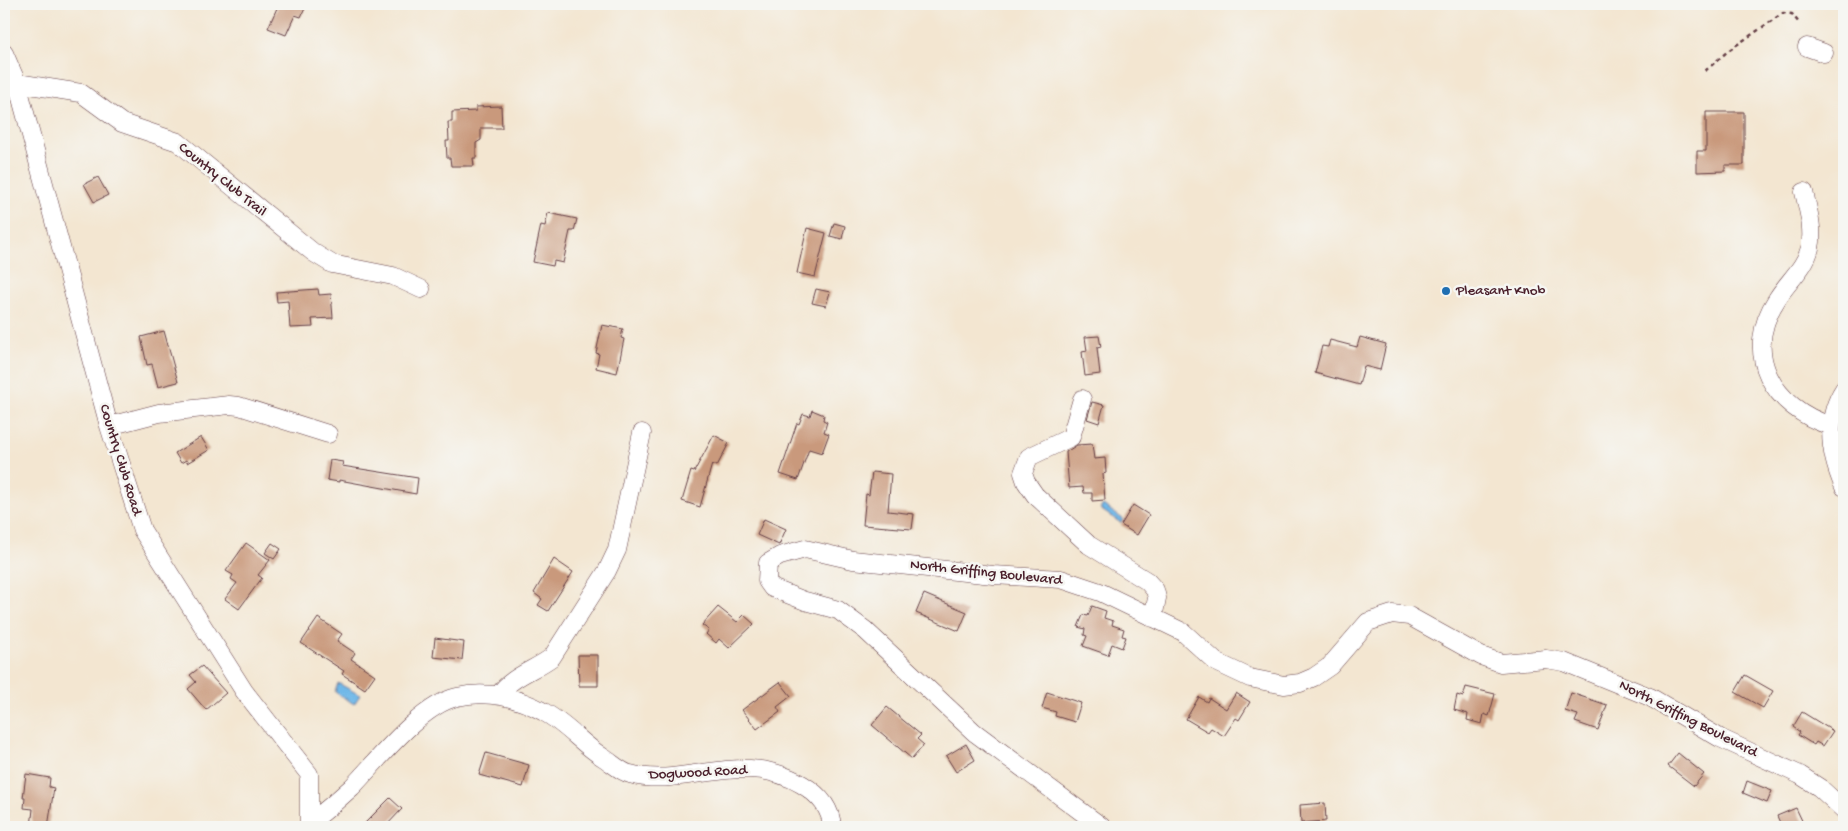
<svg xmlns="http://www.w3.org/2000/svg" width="1848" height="831" font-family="'Gochi Hand',sans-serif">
	<rect width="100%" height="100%" fill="#f6f6f2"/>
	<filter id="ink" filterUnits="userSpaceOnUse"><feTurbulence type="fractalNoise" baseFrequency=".02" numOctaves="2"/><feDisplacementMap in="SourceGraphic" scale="10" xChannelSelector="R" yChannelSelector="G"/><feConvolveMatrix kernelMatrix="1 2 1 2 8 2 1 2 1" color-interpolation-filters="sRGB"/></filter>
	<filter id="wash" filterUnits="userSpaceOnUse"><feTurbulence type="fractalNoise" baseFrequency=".0096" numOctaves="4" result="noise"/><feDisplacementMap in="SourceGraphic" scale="20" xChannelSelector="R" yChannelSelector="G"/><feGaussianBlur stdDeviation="1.12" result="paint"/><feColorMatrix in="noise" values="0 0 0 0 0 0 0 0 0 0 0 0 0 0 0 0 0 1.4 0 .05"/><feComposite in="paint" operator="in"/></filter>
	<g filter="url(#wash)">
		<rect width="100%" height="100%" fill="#f3e6d1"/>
		<path fill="#70b8e8" stroke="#5d6c8a" d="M1103,505L1123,519L1121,523L1100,509Z
			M338,683L360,695L354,704L335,692Z"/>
		<g id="blocks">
			<path fill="#c9997b" d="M268,4H307L301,17L295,15L286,35L268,28L277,8Z
				M501,106L502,128H481V140L476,143V158H473L474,166H451L450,158H447L446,141H449L448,122H452V112L476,111V107Z
				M1706,112H1744V165H1725V171L1697,172V151H1706Z
				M98,177L108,195L94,202L84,184Z
				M548,213L577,219L574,231H570L563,263L554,261L553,266L533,262L541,225L545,226Z
				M834,223L845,226L842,239L830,236Z
				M807,228L826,233L815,277L797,273Z
				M318,289L319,295L331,294L333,318L312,319L313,327L290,328L288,301L277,302L276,292Z
				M816,289L830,292L826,306L812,303Z
				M602,325L623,329L621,338L624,339L617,373L596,368L599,354L596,353Z
				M164,331L178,382L158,387L152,364L147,365L141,337Z
				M1099,336L1101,347L1097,348L1100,374L1085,376L1082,352L1087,351L1085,337Z
				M1360,337L1386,344L1380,370L1364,366L1359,385L1315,373L1322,346L1328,347L1330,340L1357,347Z
				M1092,402L1104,405L1099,423L1087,419Z
				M812,410L824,415L823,420L827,422L824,432L829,434L822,453L809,449L798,480L780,474L797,423L799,424L803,414L810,416Z
				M714,435L729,443L717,466L712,464L700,507L682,501L691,471L694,472Z
				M201,437L209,450L187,463L186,460L181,463L175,453Z
				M1092,444L1094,459L1105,458L1106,473L1103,474L1105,500L1092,501V493H1084L1083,487L1069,488L1066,452L1077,445Z
				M330,460L343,462L342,466L418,478L416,494L339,480V482L327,480Z
				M872,472L891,474L888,511L914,514L912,529L863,525L866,494L869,495Z
				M1133,505L1149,515L1137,535L1121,525Z
				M764,519L786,529L779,545L757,535Z
				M246,543L270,560L258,575L262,578L239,609L225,599L237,583L231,579L233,575L226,571Z
				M272,543L281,549L274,559L265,553Z
				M554,559L573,572L548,611L538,605L542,599L534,593Z
				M924,594L967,612L959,631L916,613Z
				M1092,606L1106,611L1104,618L1113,621L1112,625L1124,629L1122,636L1126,637L1122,648L1112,644L1108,655L1083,646L1087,636L1084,635L1085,629L1078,627L1083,615L1088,616Z
				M718,607L737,622L744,615L754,624L729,648L719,639L716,643L706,634L709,630L702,625Z
				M318,618L342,634L337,641L355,653L351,659L375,675L365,689L342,674L344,671L301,643Z
				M435,638L464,642L462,660L433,657Z
				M578,655H598V686H579Z
				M202,666L226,693L206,710L188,689L196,682L190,675Z
				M1745,675L1773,691L1763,708L1735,692Z
				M780,682L791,696L777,707L780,712L757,729L742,710Z
				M1466,687L1495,694L1489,716L1484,714L1482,724L1467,720L1468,714L1454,710L1457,695L1463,697Z
				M1047,692L1081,703L1075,722L1055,716L1056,712L1042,708Z
				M1236,693L1250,702L1239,720L1236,718L1224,736L1211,728L1208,732L1186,719L1199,697L1207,702L1209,698L1226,709Z
				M1571,693L1607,705L1598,730L1575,722L1578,715L1565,711Z
				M887,707L921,735L917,739L924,745L912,759L872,725Z
				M1802,712L1833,731L1823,746L1816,742L1814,745L1798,735L1800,732L1793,727Z
				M966,744L975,760L956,772L946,756Z
				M486,753L529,765L523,787L479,775Z
				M1678,753L1704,774L1694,786L1668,766Z
				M26,774L50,778L49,787L54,788L48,827H31L33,809L24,808L25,798H23Z
				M1747,781L1772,791L1767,803L1743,793Z
				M390,798L402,809L385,827H361Z
				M1325,803L1326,821L1301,823L1300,805Z
				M1796,808L1805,827H1782L1777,816Z"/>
		</g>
	</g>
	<g filter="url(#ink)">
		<use href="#blocks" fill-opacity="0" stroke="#633d44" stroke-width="1"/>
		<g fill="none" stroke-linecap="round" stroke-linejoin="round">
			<g stroke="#633d44" stroke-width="19">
				<path id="minor" d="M1807,47L1824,53
					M4,53L17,83L109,426L142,530L244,691L309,774V827
					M17,83L81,93L122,123L178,142L314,253L332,264L393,276L421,289
					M1804,192C1808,210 1814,229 1810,248C1805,268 1788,281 1777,299C1741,354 1773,408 1831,426
					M1844,389C1824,420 1830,455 1844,487
					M1082,399L1071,437L1029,457L1023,473L1026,482L1035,495L1089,545L1147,581L1155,590L1157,598L1153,618
					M109,426L159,413L229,405L239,406L328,434
					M499,695C510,677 535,670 552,657L607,571L617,550L642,433
					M309,824C324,812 338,800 352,787C378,760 421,705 457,697C486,690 518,697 544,712C566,724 583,745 604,758C612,763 621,772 630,774C669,785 710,767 750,769C782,770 830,790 832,827
					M1102,827L974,732L865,630L838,610L805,601L772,588L767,581L768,563L780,556L805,549L853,560L993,575L1061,579L1100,592L1183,632L1216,662L1250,678L1284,685L1300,683L1314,677L1330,666L1368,622L1392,614L1409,616L1481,656L1501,663L1546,659L1564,662L1650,697L1720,738L1800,775L1820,788L1844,810"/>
			</g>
			<path stroke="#633d44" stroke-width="2.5" stroke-dasharray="4 4" stroke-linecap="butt" d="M1705,71L1728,51L1783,13L1792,14L1799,23"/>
			<use href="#minor" stroke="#fff" stroke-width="18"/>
		</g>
	</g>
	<circle fill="#1f6fb2" stroke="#f6f6f2" stroke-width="2" cx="1446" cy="291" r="5"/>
	<g text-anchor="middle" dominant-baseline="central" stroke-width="5" stroke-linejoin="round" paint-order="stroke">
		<g font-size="15" fill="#4a1f2b" stroke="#f6f6f2">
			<text transform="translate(222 180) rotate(39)">Country Club Trail</text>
			<text transform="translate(120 460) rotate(73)">Country Club Road</text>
			<text transform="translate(986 573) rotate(6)">North Griffing Boulevard</text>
			<text transform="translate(1688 719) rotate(27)">North Griffing Boulevard</text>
			<text transform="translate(698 773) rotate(-3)">Dogwood Road</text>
		</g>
		<g font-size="15" fill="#4a1f2b" stroke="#f6f6f2" text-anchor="start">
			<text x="1456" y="291">Pleasant Knob</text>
		</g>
	</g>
	<rect width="1848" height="831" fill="none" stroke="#f6f6f2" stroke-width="20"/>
</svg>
